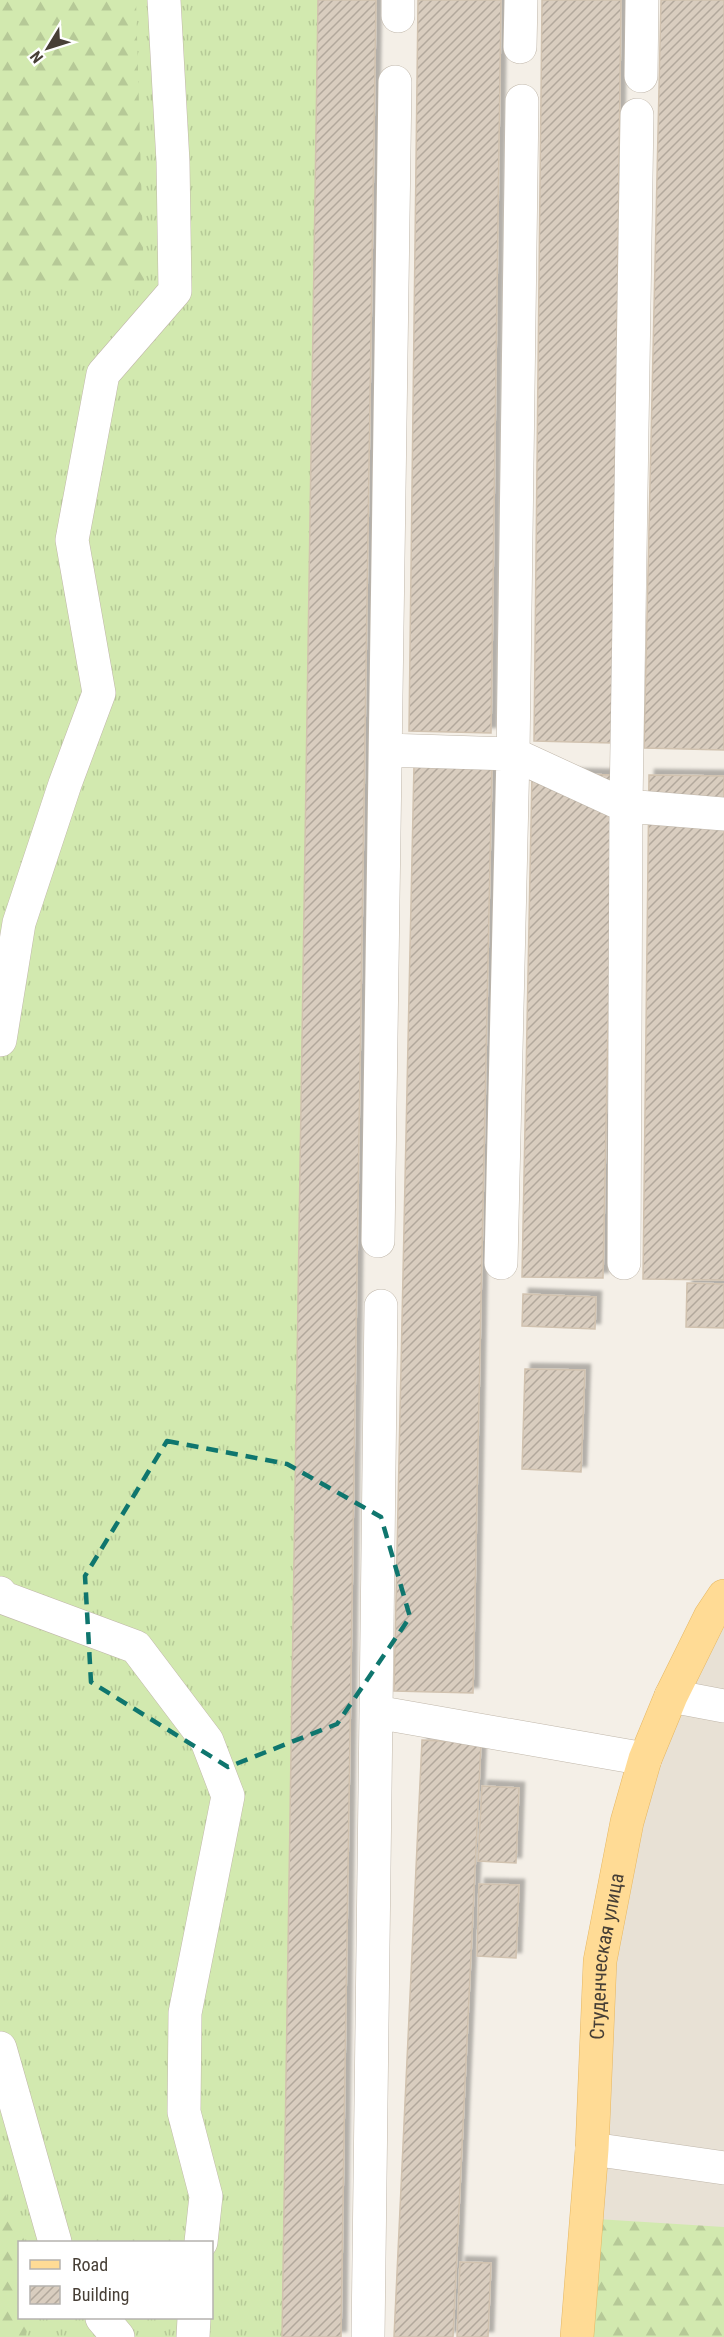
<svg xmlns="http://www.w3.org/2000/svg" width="724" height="2337" font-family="'Roboto Condensed',sans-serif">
	<defs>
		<pattern id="grass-tufts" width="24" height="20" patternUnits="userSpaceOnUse" patternTransform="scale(1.5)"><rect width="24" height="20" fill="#d2e9af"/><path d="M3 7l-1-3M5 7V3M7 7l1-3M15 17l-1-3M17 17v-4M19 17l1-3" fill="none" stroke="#b6c997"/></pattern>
		<pattern id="forest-firs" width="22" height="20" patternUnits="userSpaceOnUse" patternTransform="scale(1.5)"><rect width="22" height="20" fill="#d2e9af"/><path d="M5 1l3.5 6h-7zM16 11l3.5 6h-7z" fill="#b6c997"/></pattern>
		<pattern id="building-hatch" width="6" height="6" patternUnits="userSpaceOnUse" patternTransform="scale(1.5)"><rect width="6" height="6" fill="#d9cdbf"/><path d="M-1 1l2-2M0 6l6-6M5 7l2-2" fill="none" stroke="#b2a89c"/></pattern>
		<filter id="shadow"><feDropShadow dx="5.5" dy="-5.5" stdDeviation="1.5" flood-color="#0004"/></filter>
	</defs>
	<rect width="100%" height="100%" fill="#f4efe7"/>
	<path fill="#e8e1d5" d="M724,1615V2337L597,2219L620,1833Z"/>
	<path fill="url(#grass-tufts)" fill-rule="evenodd" d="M0,0H318L282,2337H0ZM20,2242H212V2318H20Z"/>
	<path fill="url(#forest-firs)" d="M0,0H136L144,281L0,282Z
		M0,2182L25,2242H20V2318H31L25,2337H0Z
		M597,2219L724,2227V2337H593Z"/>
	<path fill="url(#building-hatch)" stroke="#d1c2af" stroke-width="1.5" filter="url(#shadow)" d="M318,0H376L341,2337H282Z
		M418,0H501L491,733L409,731Z
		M542,0H621L612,743L534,741Z
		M661,0H724V750L644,748Z
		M414,764L492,766L473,1693L394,1691Z
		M532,773L613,775L603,1278L522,1277Z
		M649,775L724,776V1280L643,1279Z
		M687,1283L724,1284V1328L686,1327Z
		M523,1294L596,1297L595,1329L522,1326Z
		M525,1369L585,1370L581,1472L522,1469Z
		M422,1740L481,1743L453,2337H394Z
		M482,1786L519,1788L516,1863L478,1861Z
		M479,1884L519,1885L516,1958L477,1956Z
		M460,2262L491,2263L488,2337H457Z"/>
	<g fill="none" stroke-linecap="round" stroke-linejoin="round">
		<g stroke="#c0b7aa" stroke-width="34">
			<path id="minor" d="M398,16V0
				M520,47L521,0
				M641,76L642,0
				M386,750L513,754L626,806L724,814
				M0,1040L19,923L65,784L99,693L72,540L103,374L175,291L173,162L164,0
				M378,1241L395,82
				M501,1263L513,754L522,101
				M624,1263L626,806L637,115
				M0,1593L4,1598L136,1647L207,1741L228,1796L185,2013L184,2112L206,2196L201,2242
				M671,1696L724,1706
				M376,1712L381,1306
				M0,2048L55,2242
				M592,2149L724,2168
				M102,2318L118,2337
				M193,2337L194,2318
				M368,2337L376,1712L645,1759"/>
		</g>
		<g stroke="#e6b763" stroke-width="34">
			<g id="major">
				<path id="s1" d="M577,2337L592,2149L600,1961L627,1822L645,1759L671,1696L710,1617L724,1596"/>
			</g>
		</g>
		<use href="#minor" stroke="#fff" stroke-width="33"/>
		<use href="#major" stroke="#ffdb95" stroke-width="33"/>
	</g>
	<path fill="none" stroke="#0f766e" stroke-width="4.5" stroke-dasharray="12 8" stroke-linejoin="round" d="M167,1441L287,1464L381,1517L410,1617L337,1724L228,1767L91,1682L85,1576Z"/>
	<g text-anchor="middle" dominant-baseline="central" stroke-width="6" stroke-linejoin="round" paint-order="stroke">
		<g font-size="20" fill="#473f36" stroke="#fff">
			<text stroke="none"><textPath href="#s1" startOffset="382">Студенческая улица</textPath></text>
		</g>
	</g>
	<rect x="18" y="2241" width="195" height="78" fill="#ffffff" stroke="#b5b2af" stroke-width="1.5"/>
	<rect x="30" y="2260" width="30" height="9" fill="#ffdb95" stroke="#b5b2af" stroke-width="1.5"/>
	<text x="72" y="2271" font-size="18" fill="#473f36">Road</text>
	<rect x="30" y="2286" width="30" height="18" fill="url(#building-hatch)" stroke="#b5b2af" stroke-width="1.5"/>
	<text x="72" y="2301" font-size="18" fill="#473f36">Building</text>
	<g transform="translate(48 48) rotate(232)" stroke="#ffffff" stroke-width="4.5" paint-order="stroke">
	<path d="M0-4.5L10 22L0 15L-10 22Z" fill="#473f36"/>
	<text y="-9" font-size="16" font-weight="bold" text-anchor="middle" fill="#473f36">N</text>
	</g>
</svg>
